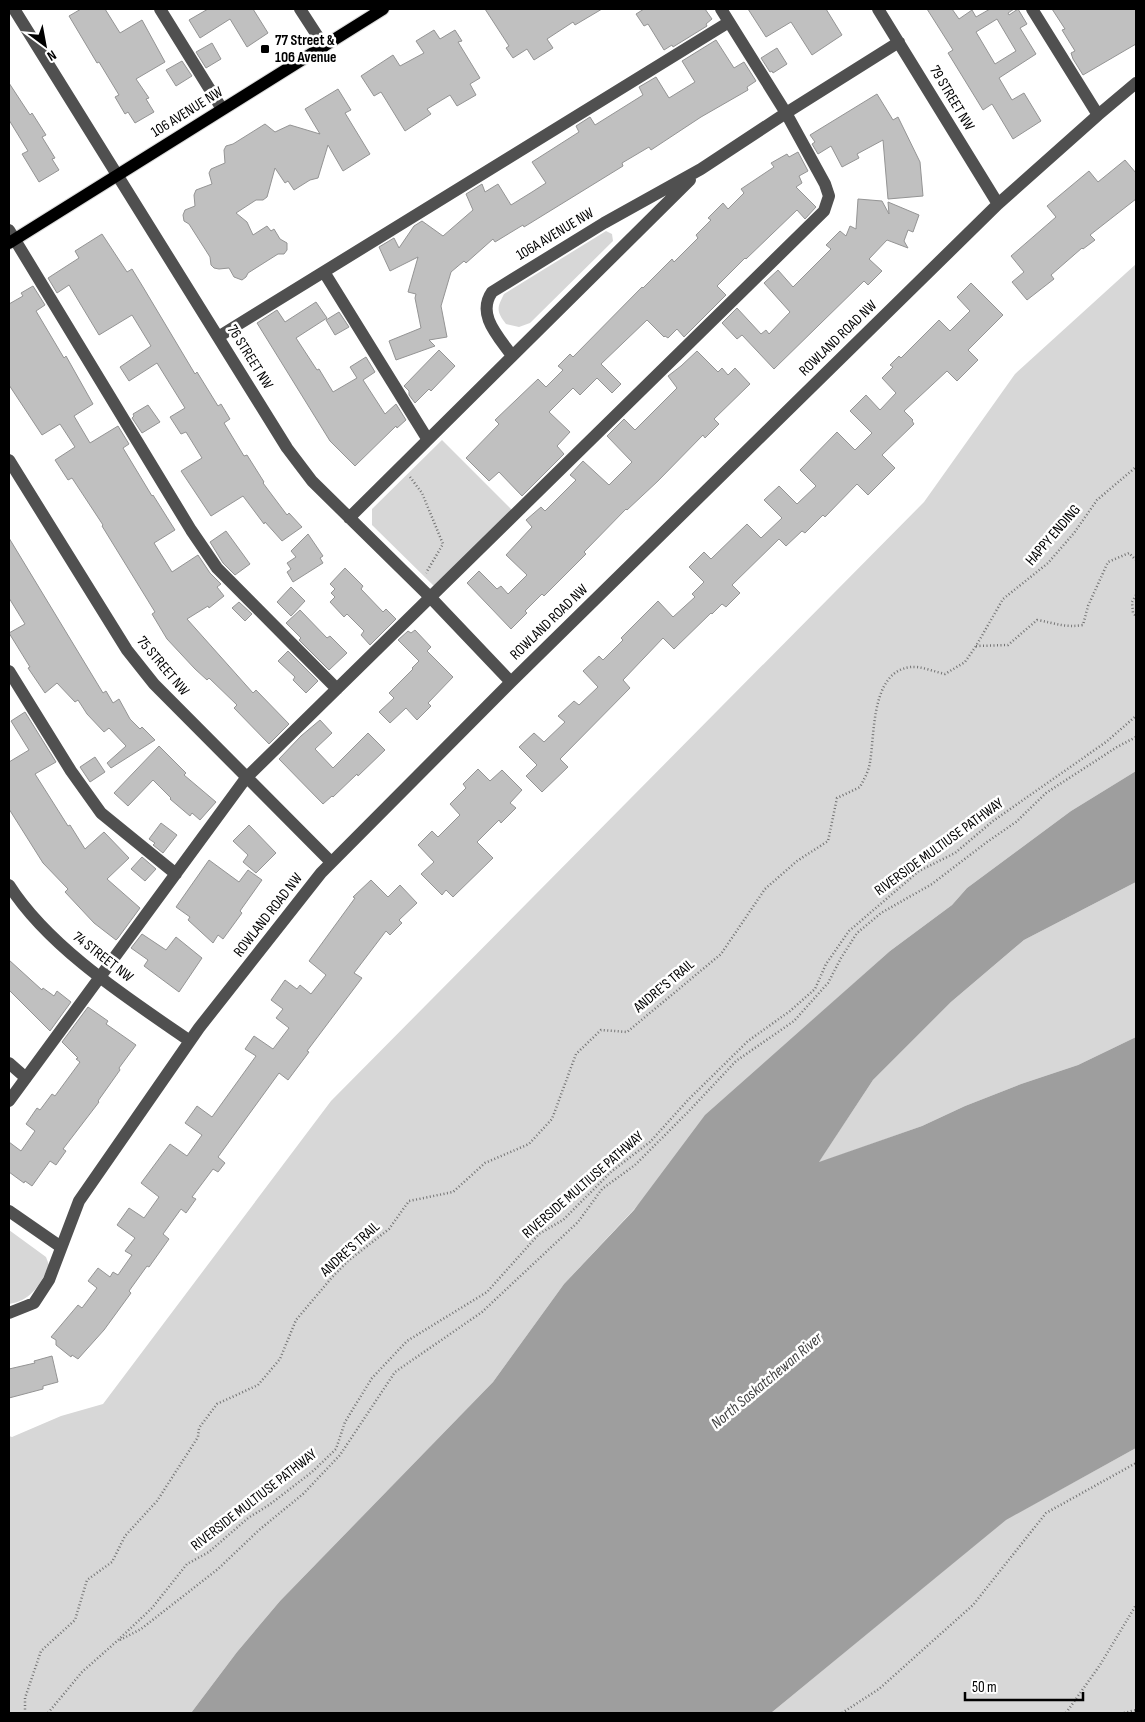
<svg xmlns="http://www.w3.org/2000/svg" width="1145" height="1722" font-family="'Sofia Sans Condensed',sans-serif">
	<rect width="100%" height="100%" fill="#fff"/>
	<path fill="#d7d7d7" d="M606,231L612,234L613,241L530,323L519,327L506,324C496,311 497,308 504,294Z
		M1136,264V771L1071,811L967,888L952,905L890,951L805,1027L564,1284L493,1382L280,1601L237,1652L191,1713H9V1436L12,1437L61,1416L103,1404L331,1101L924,502L1015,374Z
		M442,440L512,510L435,587L372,525V509Z
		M1136,882V1037L1078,1065L1021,1084L965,1106L922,1126L818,1163L873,1080L951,1002L1024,940Z
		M9,1230L46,1257L49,1265C41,1284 31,1301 9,1304Z
		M1136,1448V1713H771L1005,1520Z"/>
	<path fill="#9e9e9e" d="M1136,771V882L1024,940L951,1002L873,1080L819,1162L922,1126L965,1106L1021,1084L1078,1065L1136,1037V1448L1006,1520L771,1713H191L237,1652L280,1601L493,1382L564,1284L634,1210L705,1115L890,951L952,905L967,888L1071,811Z"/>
	<path fill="#c0c0c0" stroke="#949494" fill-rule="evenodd" d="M81,9H105L120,33L142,20L165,62L136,79L149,98L146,99L154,112L135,123L128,112L125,114L115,97L119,95L99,62L97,63L69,16Z
		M208,9H253L268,33L247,47L230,19L200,38L189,20Z
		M485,9H602L575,25L573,22L547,39L553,48L534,60L527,49L513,58L506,48L509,46Z
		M644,9H705L712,19L706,24L707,26L673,47L672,45L664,50L648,24L644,26L636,14Z
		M748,9H826L842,35L812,55L791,22L766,37Z
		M927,9H952L959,19L972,10L976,17L990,9H1014L1008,13L1009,15L1018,9L1027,24L1020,28L1036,54L999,78L1012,100L1024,93L1041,121L1013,139L992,104L983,110L948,53L953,50ZM997,19L1016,51L995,64L976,32Z
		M1052,9H1136V44L1083,75L1073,59L1071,53L1075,51L1062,30L1065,29Z
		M434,30L440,39L455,30L462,41L458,42L480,78L470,84L476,95L457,106L450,95L427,109L431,114L405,131L381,92L374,96L361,76L393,55L400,66L424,53L416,41Z
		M716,40L734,68L744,62L756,81L747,87L748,90L701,117L651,150L649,147L622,163L623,166L524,227L523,225L495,242L493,239L466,263L464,261L451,272L441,306L447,337L429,340L435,346L396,360L389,341L421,328L415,298L416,294L408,292L418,257L390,271L379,247L394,238L399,248L414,226L422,221L443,236L473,210L466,194L482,184L485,192L498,184L511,205L532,192L546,183L532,162L579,132L576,126L590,117L595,125L643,95L639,87L656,77L669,98L695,82L682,61Z
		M212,43L221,59L206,68L196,52Z
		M777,48L787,64L773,73L772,71L770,72L761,58Z
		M182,61L192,76L176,86L166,70Z
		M9,83L30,115L32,113L46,135L42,137L55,158L52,159L59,170L39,182L22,154L28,151L9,120Z
		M338,89L351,110L345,113L370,154L343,171L328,145L318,178L310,180L294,190L288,181L285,183L275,168L267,197L263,200H256L236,213L247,222L253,235L267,226L271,231L274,229L280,239L287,243V250L284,254H278L248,273L246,277L242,280L234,277L229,268L219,269L214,268L211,265L210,257L189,224L184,221L183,215L185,210L195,206L194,195L196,190L212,184L209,173L211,169L225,163L224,150L226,146L233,144L265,124L275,132L290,125L320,134L305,109Z
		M877,94L893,120L898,117L920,162L923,196L888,199L883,140L857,154L859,158L842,167L831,146L818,154L812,144L815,142L810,135Z
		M798,152L808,171L799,176L802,183L796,187L816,207L805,219L797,210L746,259L745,258L717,286L726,295L684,337L677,329L668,338L665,336L664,337L647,320L601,364L621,384L612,393L597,378L580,395L573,388L549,412L570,432L557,446L564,454L522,496L499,472L489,481L466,458L499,424L495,420L538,379L546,387L563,370L558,366L570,354L573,357L642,287L643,288L672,259L674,262L698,238L696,235L711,220L708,218L723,203L728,209L744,193L741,189L774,167L771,163L787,154L789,157Z
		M1125,160L1136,173V199L1090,235L1095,240L1083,249L1082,248L1051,275L1054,279L1027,300L1012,282L1024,272L1011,256L1056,217L1047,206L1089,171L1098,182Z
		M858,199L882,201L889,214L888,202L919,215L913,232L908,230L904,241L908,248L887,240L869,259L882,271L868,285L864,281L774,369L742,335L737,339L722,323L737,308L761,334L766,330L769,334L790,312L764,283L778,270L793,287L831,249L826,245L840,231L846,236L850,226L856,229Z
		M102,234L127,272L132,269L143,287L195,374L197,372L218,406L221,404L230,419L224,423L244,456L247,455L264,482L263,483L287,515L289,513L302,527L282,541L265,522L264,524L243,496L211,516L181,471L202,458L186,432L181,434L170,417L185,408L157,363L129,381L120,367L151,346L132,315L99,335L69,285L57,293L48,278L79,258L75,251Z
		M971,283L1003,315L968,350L978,360L957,381L947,371L904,411L913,420L912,421L914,424L882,455L895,468L868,495L857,484L825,517L823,515L805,533L802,531L786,546L779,539L732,585L740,593L726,607L722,604L712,614L711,613L674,649L663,638L623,680L630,688L560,759L568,767L542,792L526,776L537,765L519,747L534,733L544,742L565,722L558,716L574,701L579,705L598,687L583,671L599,656L603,660L623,640L621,638L658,601L673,617L695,597L692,594L704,582L689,567L704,552L711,559L747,524L761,538L782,518L764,500L779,486L797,504L816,486L800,470L837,432L855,450L872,433L850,411L866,395L880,410L896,393L882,378L893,367L890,365L899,356L901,358L939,320L950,331L970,311L957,297Z
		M33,286L45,305L36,311L64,358L66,356L93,404L74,416L90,443L118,426L129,444L123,448L152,496L153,495L175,530L154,543L172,572L198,555L210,573L221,584L217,587L224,596L209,608L208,606L187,619L253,693L256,690L289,724L269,744L234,708L237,705L209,678L207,680L195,669L167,639L152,614L155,612L102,526L103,525L72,478L68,480L55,460L75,447L60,424L42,435L9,385V304L23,296L21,293Z
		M316,302L327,318L296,338L317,370L319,369L333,392L357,378L350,367L366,357L375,372L363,380L385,414L396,404L406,420L397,428L396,426L355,466L330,441L257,323L277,310L285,322Z
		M339,312L349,327L335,335L326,320Z
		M439,350L455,366L431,391L429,389L415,403L409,395V391L404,386Z
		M697,351L718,372L722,368L728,375L735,368L750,384L714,419L719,424L705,438L703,435L658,481L627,510L626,509L584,552L586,554L544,596L542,594L525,611L527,613L511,629L467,583L479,571L497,589L501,586L508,594L527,575L506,555L532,527L526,520L541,507L545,511L576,480L570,475L583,461L609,485L632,462L607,436L624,419L635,430L677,388L668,376L681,366Z
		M148,405L160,422L142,433L132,418L134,416L133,414Z
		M226,531L250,564L235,575L223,563L210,542Z
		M308,534L323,556L320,558L323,563L293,582L287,572L291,569L287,563L296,557L291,551Z
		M9,538L103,693L106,691L113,703L119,699L130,719L140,729L142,727L155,740L111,768L107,763L126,746L109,728L104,732L87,714L78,700L75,702L57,683L45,693L28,668L30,667L9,633L25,624L9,598Z
		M345,568L363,586L361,589L383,612L386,609L396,619L370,645L361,635L364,631L347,614L344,617L330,602L335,597L331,593L335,589L330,584Z
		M291,587L305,601L291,616L277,602Z
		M239,602L252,614L245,621L232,608Z
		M300,610L327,638L330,636L347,653L329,670L299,640L301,638L286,623Z
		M415,630L431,647L427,651L453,677L428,703L431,706L417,720L406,708L390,723L379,712L394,698L389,693L413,669L412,668L419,661L398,640L408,631L411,633Z
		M288,651L318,681L306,693L293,680L295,677L278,661Z
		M25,712L56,762L35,774L68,826L70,825L85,849L104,832L129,858L107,879L140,908L118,938L116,940L94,923L65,892L68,889L43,863L9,809V762L29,750L11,721Z
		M320,720L332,733L315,749L333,768L368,733L385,750L358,776L357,774L333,797L332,796L323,804L279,759L301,736Z
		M159,746L186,773L184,775L216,802L200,820L192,813L190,816L170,799L171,798L153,780L128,806L114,793Z
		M95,757L105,772L90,782L80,767Z
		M478,769L490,781L502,770L522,790L510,803L516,808L501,823L499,820L477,842L493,858L453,897L446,890L442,895L421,874L434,862L418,845L432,831L438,837L460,815L450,804L466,788L463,784Z
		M161,823L177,835L163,853L153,845L155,843L149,839Z
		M249,825L276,853L256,873L243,862L248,855L233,841Z
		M142,857L156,869L145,881L131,869Z
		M209,860L239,882L248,870L262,880L240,911L242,913L223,939L218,935L213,943L188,920L190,917L176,907Z
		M371,880L388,897L400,885L417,903L399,920L402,923L390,935L386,931L354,973L362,978L307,1051L309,1052L288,1080L279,1073L218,1157L225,1163L218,1172L213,1169L192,1197L196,1199L186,1213L181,1209L163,1234L169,1239L149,1267L147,1266L129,1291L131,1293L104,1330L78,1359L72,1355L71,1357L56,1345V1340L51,1337L78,1305L82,1308L97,1288L88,1281L98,1268L110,1277L113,1272L118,1275L132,1255L125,1251L135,1238L117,1225L129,1208L144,1218L159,1197L141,1183L170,1144L187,1156L202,1135L185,1123L197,1106L212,1117L256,1056L245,1049L254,1036L273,1049L289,1028L276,1018L283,1009L271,1000L285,980L297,989L300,985L311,994L326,975L309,961L355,898L353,897Z
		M142,934L166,950L176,937L202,958L179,992L144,966L148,960L131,948Z
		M9,960L42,990L43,988L54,996L57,991L71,1002L50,1031L9,990Z
		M88,1007L108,1021L106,1024L136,1045L119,1068L120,1070L98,1101L99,1102L63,1149L66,1151L56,1165L50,1161L32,1186L25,1181L24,1183L9,1172V1142L21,1151L35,1131L26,1124L37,1108L40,1110L52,1094L55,1096L80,1062L76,1059L78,1058L62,1042Z
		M52,1356L58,1382L43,1386V1389L9,1398V1369L35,1363L34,1361Z"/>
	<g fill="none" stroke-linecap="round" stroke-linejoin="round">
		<g stroke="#dbdbdb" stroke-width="14">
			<path id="major" d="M9,243L383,9"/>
		</g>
		<path stroke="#727272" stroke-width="2.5" stroke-dasharray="1 2.5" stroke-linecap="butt" d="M410,477L422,493L443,544L426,573
			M1136,595L1132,602L1133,613L1136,616
			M976,646L1008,645L1037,620C1055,623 1065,628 1083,625L1088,606L1108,562L1129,553L1136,560
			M120,1640L141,1629L218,1569L259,1530L303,1494L340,1455L395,1372L482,1312L578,1222L602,1189L635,1165L689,1111L736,1061L794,1021L828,983L841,958L857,933L881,913L932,884L987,842L1016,822L1046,793L1117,747L1136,737
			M25,1713V1698L41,1651L75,1620L87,1580L112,1562L125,1536L157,1501L198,1437L199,1428L217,1404L258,1385L280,1359L296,1320L334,1275L348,1261L389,1229L409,1201L453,1192L485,1163L529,1144L552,1119L576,1054L601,1030L627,1032L721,954L765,889L797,861L828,841L837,798L860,787C864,779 869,771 870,762C875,733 871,671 911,667C921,666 935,672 945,674L965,662L976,646L1003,599L1048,563L1074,533L1097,500L1136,467
			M48,1713L82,1672L117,1641L152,1608L187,1564L209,1552L248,1518L269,1505L312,1472L336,1449L345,1422L372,1378L407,1341L487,1292L539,1234L563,1220L612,1171L650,1142L688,1100L748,1041L790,1011L815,989L826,964L849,931L919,871L955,853L993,821L1106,742L1136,716
			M842,1713L879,1689L973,1605L1046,1513L1136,1463
			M1066,1713L1100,1665L1136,1605
			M1124,1713L1136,1710"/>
		<path stroke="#505050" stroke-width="12" d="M14,9L287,448L312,481L431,598L511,682
			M160,9L222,109
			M300,9L324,46
			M878,9L998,204
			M1032,9L1098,115
			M9,230L191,530L217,568L337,689
			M324,272L428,440
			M218,337L729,22
			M512,356C499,337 476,315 492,292L604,223L701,169L786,113L899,42
			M9,460L127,650L154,684L331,862
			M349,518L690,180
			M9,671L71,771L101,813L176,874
			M9,885C49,948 129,999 190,1041
			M9,1063L26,1078
			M9,1101L246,778L824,211L829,196L825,184L786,113L721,9
			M9,1211L61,1247
			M9,1313L34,1303L49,1280L79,1201L199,1028L321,873L511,682L998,204L1098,115L1136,83"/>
		<use href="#major" stroke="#000" stroke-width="12"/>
	</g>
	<rect fill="#000" stroke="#fff" stroke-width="2" x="260" y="44" width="10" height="10" rx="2.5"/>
	<g text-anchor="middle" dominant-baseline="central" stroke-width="5" stroke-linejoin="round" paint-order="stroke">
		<g font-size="15" font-weight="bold" fill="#000" stroke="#fff" text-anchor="start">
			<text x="275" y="40">77 Street &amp;<tspan x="275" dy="17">106 Avenue</tspan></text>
		</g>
		<g font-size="15" fill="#000" stroke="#fff">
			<text transform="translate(952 98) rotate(59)">79 STREET NW</text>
			<text transform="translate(187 112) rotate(-32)">106 AVENUE NW</text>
			<text transform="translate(555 234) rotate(-31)">106A AVENUE NW</text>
			<text transform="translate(838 338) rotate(-44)">ROWLAND ROAD NW</text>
			<text transform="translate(250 357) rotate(58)">76 STREET NW</text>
			<text transform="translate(1053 535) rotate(-49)">HAPPY ENDING</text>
			<text transform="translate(549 622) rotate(-44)">ROWLAND ROAD NW</text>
			<text transform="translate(163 666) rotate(50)">75 STREET NW</text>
			<text transform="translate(939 847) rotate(-36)">RIVERSIDE MULTIUSE PATHWAY</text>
			<text transform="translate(268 915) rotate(-52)">ROWLAND ROAD NW</text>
			<text transform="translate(103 957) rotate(38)">74 STREET NW</text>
			<text transform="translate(664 986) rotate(-40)">ANDRE'S TRAIL</text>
			<text transform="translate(583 1185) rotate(-41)">RIVERSIDE MULTIUSE PATHWAY</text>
			<text transform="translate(350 1249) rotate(-42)">ANDRE'S TRAIL</text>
			<text transform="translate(254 1500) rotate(-38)">RIVERSIDE MULTIUSE PATHWAY</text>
		</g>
		<g font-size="16" font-style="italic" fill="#3f3f3f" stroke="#fff">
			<text transform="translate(767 1381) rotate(-40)">North Saskatchewan River</text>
		</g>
	</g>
	<rect width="1145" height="1722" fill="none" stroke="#000000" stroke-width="20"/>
	<g transform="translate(45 45) rotate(148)" stroke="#ffffff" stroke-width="4" paint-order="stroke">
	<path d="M0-4L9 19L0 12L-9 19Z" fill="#000000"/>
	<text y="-8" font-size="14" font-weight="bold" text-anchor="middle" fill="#000000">N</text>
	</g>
	<path d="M965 1692v8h118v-8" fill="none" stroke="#000000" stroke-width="2.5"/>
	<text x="972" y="1692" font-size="15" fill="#000000" stroke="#ffffff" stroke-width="4" paint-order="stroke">50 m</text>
</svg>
